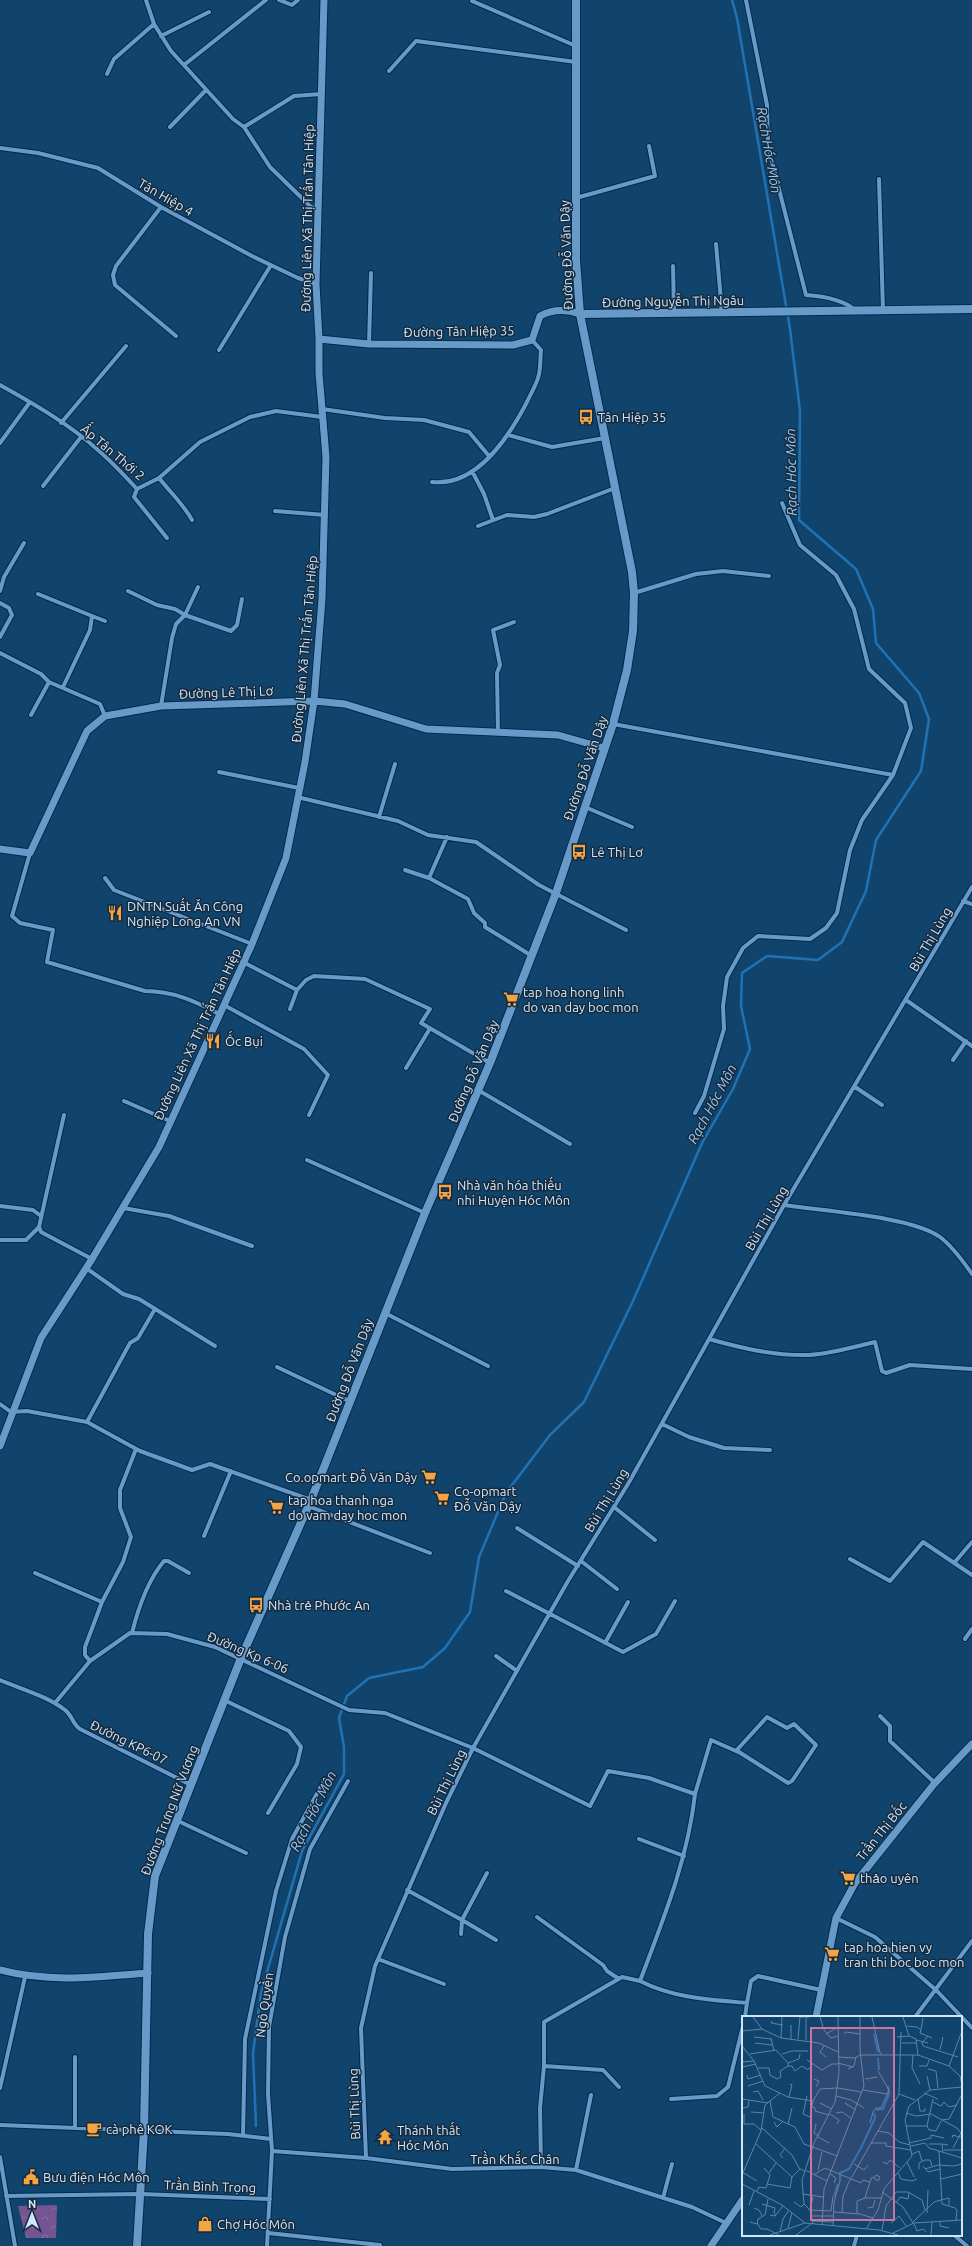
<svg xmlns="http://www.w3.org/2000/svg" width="972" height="2246" font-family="Ubuntu,sans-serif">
	<defs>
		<pattern id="park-crowns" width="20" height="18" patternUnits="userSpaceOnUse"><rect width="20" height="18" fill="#745591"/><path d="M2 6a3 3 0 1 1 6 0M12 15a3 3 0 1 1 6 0" fill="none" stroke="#876da1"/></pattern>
	</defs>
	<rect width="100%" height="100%" fill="#11446d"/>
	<path fill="url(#park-crowns)" d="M57,2205L56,2238H26L18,2206Z"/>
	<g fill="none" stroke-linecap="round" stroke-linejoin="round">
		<path stroke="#2172b3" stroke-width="2.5" d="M256,2126L253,2053L261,1993L302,1851L344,1774V1747L339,1718L347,1696L369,1678L423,1667L445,1648L470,1612L479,1557L506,1493L550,1435L584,1402L633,1301L702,1143L733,1089L750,1049L741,1006L742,973L767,956L818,960L842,942L866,891L876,840L921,771L929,719L919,693L876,643L873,609L856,569L799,520L800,411L790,329L737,18L732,0"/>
		<g stroke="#032a48" stroke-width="6">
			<path id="minor" d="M146,0L154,24L171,51L233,119L244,127L294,96L321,94
				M279,0L292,5L298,0
				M746,0L767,105L768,146L806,295C822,296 842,299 855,310
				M472,1L576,46
				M161,36L209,12
				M184,65L266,0
				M389,71L416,41L576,62
				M107,74L114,59L154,24
				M170,127L206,90
				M244,127L270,167L310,206L318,210
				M0,148L38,153L98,168L161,207L252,256L298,278L316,284
				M879,179L883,310
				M576,198L655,176L649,146
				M161,207L116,266L113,275L115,285L176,336
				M716,244L722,312
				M673,266L674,312
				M369,344L371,273
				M219,350L271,265
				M0,385C34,404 69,424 98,450C112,462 125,476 137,489L159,478L200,442L250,417L276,411L322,417
				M322,409L385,418L424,420L469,432L489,456
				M61,423L126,346
				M508,435L552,447L605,438
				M0,443L30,402
				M472,471L484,494L493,520
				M159,478C170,492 184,505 192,520
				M432,482C478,487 510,435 528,400C531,393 536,385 538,378C541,369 540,359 541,350L532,340
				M43,486L81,437
				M137,489L134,497L167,538
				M275,511L325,515
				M478,526L507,515L534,517L547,514L615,488
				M0,591L4,577L24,543
				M128,591L157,605L175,609L185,615L231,631L237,625L242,599
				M634,593L696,574L723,571L769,576
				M38,594L92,616L90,630L63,687
				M0,603L9,608L12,615L0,637
				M92,616L105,621
				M0,653L41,674L49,682
				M161,706L172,638L176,624L185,615L198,587
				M31,715L49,682L100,704L105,716
				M613,724L893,775
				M498,732L497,673L500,665L493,630L514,622
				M219,772L299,788
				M297,797L398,821L428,835L476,842L539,885L626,930
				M585,807L632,827
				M379,817L395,764
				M30,853L12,916L20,923L53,930L47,962L145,991C173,991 195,1001 219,1014
				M405,870L429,878L468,899L474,913L485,923V927L532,956
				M105,878L114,890L252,944
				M429,878L447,837
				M963,901L972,904
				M243,962L297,990L290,1009
				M297,990L306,980L314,976L365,979L430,1009L421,1023L490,1063
				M906,1000L972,1046
				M224,1005L304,1049L328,1075L309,1115
				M953,1060L966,1041
				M406,1068L429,1030
				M855,1087L882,1105
				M478,1090L570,1144
				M124,1101L170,1121
				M695,1113L704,1096L724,1029L723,1006L727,977L743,948L758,936L810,939L826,928L837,913L850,850L862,820L893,775L911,728L905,703L869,669L854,609L836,575L800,545L782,503
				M64,1115L39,1227L41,1232L92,1259
				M307,1160L425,1213
				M784,1205C822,1211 911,1216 940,1237C952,1246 963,1261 972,1274
				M0,1206L33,1210L41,1216
				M123,1208L169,1216L252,1246
				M0,1240H26L39,1227
				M86,1268L123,1294L139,1299L215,1346
				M385,1313L488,1366
				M709,1339C741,1348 774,1356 809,1355C830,1354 854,1347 875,1342L882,1371L886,1373L910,1365L972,1369
				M277,1367L349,1401
				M0,1404L11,1412L27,1411L87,1422L140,1451L192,1470L210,1464L311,1500
				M87,1422L130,1343L138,1338L155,1309
				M662,1424L689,1437L724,1448L770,1450
				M308,1506L430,1553
				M614,1507L655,1540
				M517,1528L578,1566
				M204,1536L231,1471
				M850,1559L890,1581L923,1542L972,1575
				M581,1561L617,1589
				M954,1563L972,1542
				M35,1573L102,1602
				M506,1591L623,1652L656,1634L675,1601
				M132,1633C138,1609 148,1580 164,1561H168L189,1573
				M965,1639L972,1629
				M605,1643L628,1602
				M496,1656L517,1671
				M90,1661L85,1655V1647L102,1602L123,1562L131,1537L120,1508V1490L136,1449
				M0,1680C21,1689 47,1696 65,1710C72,1715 73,1725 80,1729L191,1785
				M224,1700L289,1731L301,1747L297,1764L268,1813
				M55,1703L90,1661L130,1633L167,1634L215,1647L349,1710L385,1713L473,1748L590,1806L608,1771L649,1778L695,1794C688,1859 663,1920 640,1981C673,1998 711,2000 747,2003L751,1981L758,1976L821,1990
				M880,1716L890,1726V1741L935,1783
				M695,1794L711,1740L736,1751L739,1752L788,1783L792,1781L816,1745L794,1724L787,1728L767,1717L736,1751
				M176,1820L246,1853
				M639,1839L684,1856
				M487,1873L462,1920L496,1940
				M407,1890L462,1920L461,1934
				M537,1917L603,1965L607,1971L619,1979
				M836,1918L875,1937L937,1991L972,2028
				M378,1959L444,1984
				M745,2017L747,2003
				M915,2017L972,1941
				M544,2066L603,2070L619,2087
				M0,2088L25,1977
				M671,2099L717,2096L728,2087L743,2026
				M0,2125L228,2134L271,2139
				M75,2127V2057
				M243,2136L245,2039L276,1891L292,1839L325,1779
				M272,2151L366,2158L452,2169L541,2167L576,2170L692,2207L726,2223
				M0,2157L15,2246
				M366,2158L361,2028L375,1966L446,1803L473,1748L568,1581L628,1484L784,1205L972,887
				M541,2167L540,2108L544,2066V2022L622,1977L640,1981
				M576,2170L591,2095
				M6,2196L141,2194L270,2199
				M663,2198L672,2164
				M268,2233L380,2245
				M954,2235L967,2246
				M267,2246L272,2151L268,2094L269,2027L285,1937L310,1849L348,1781
				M854,2246L857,2235"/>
		</g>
		<g stroke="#032a48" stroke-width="9">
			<path id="tertiary" d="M319,339L369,344L513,345L532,340L540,316C553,309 566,309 580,314
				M0,849L30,853L87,731L105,716L161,706L314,701L345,704L426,729L558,735L604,748
				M0,1446L41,1338L92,1259L159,1147L252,944L286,858L305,762L314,701L322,599L326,457L319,373V339L316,284L324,0
				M0,1970C49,1983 98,1977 148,1973
				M816,2017L836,1918L855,1883L934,1784L972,1744
				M711,2246L743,2199"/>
		</g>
		<g stroke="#032a48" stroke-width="10">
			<path id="secondary" d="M580,314L972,309
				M137,2246L144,2130L148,1934L155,1876L241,1658L311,1500L425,1213L490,1063L556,893L613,724L627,670L633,631L634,593L632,572L580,314L576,260V0"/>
		</g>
		<use href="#minor" stroke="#689ac9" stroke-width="4"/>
		<use href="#tertiary" stroke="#689ac9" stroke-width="7"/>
		<use href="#secondary" stroke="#689ac9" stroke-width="8"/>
	</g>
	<defs>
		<g id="bus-bare" transform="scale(1.2)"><path d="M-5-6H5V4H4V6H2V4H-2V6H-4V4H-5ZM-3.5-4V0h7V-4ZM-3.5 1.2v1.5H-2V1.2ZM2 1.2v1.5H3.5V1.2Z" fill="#f4a443" stroke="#162a3d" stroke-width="2.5" paint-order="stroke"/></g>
		<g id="restaurant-bare" transform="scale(1.2)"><path d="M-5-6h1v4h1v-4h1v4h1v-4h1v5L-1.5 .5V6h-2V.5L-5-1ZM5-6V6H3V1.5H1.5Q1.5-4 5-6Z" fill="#f4a443" stroke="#162a3d" stroke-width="2.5" paint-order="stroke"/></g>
		<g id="supermarket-bare" transform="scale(1.2)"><path d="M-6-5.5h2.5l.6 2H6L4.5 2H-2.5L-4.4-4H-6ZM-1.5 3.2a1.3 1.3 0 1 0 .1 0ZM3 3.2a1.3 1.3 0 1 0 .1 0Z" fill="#f4a443" stroke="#162a3d" stroke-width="2.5" paint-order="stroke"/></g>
		<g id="cafe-bare" transform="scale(1.2)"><path d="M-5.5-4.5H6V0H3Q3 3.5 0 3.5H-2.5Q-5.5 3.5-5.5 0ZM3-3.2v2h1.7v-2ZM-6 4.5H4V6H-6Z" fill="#f4a443" stroke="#162a3d" stroke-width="2.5" paint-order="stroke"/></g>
		<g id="temple-bare" transform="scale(1.2)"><path d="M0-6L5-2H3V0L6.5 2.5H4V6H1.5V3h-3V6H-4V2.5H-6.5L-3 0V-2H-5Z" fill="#f4a443" stroke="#162a3d" stroke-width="2.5" paint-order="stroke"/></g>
		<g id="civic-bare" transform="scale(1.2)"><path d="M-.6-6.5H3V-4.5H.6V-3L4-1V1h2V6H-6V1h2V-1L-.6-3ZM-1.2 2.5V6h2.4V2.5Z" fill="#f4a443" stroke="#162a3d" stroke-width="2.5" paint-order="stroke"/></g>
		<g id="shop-bare" transform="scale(1.2)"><path d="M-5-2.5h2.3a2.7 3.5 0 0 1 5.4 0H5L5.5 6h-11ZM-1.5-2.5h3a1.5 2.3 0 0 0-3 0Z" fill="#f4a443" stroke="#162a3d" stroke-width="2.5" paint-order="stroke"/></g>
	</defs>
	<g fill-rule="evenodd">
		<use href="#bus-bare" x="586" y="417"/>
		<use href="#bus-bare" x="579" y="852"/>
		<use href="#restaurant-bare" x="115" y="913"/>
		<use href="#supermarket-bare" x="511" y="999"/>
		<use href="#restaurant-bare" x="213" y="1041"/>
		<use href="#bus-bare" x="445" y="1192"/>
		<use href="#supermarket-bare" x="429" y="1477"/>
		<use href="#supermarket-bare" x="442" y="1498"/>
		<use href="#supermarket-bare" x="276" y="1507"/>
		<use href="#bus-bare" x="256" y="1605"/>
		<use href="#supermarket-bare" x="848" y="1878"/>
		<use href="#supermarket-bare" x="832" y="1954"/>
		<use href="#cafe-bare" x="94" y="2129"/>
		<use href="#temple-bare" x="385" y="2137"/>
		<use href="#civic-bare" x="31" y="2177"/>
		<use href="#shop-bare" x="205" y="2224"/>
	</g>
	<g text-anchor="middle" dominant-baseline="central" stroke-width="3" stroke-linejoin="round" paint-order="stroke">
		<g font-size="13" fill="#d2e6fa" stroke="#162a3d">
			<text transform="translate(166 197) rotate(30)">Tân Hiệp 4</text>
			<text transform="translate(307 218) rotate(-89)">Đường Liên Xã Thị Trấn Tân Hiệp</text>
			<text transform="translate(566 255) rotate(-92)">Đường Đỗ Văn Dậy</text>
			<text transform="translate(673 301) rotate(-1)">Đường Nguyễn Thị Ngâu</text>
			<text transform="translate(459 331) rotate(-1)">Đường Tân Hiệp 35</text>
			<text transform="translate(113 452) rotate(40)">Ấp Tân Thới 2</text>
			<text transform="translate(304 649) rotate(-85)">Đường Liên Xã Thị Trấn Tân Hiệp</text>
			<text transform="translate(226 692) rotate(-2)">Đường Lê Thị Lơ</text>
			<text transform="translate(585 768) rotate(-71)">Đường Đỗ Văn Dậy</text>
			<text transform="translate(930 939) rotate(-60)">Bùi Thị Lùng</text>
			<text transform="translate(197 1034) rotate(-65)">Đường Liên Xã Thị Trấn Tân Hiệp</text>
			<text transform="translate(473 1071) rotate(-67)">Đường Đỗ Văn Dậy</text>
			<text transform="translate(766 1218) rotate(-60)">Bùi Thị Lùng</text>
			<text transform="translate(349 1370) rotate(-69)">Đường Đỗ Văn Dậy</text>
			<text transform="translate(606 1500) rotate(-59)">Bùi Thị Lùng</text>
			<text transform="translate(248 1652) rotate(23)">Đường Kp 6-06</text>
			<text transform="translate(129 1742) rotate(26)">Đường KP6-07</text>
			<text transform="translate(446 1782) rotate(-64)">Bùi Thị Lùng</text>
			<text transform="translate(169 1810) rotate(-69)">Đường Trưng Nữ Vương</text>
			<text transform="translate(881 1831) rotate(-51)">Trần Thị Bốc</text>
			<text transform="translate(264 2005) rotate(-82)">Ngô Quyền</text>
			<text transform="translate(354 2104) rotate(-92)">Bùi Thị Lùng</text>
			<text x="515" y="2159">Trần Khắc Chân</text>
			<text transform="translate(210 2186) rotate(2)">Trần Bình Trọng</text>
		</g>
		<g font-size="13" fill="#d2e6fa" stroke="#162a3d" text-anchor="start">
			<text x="598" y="417">Tân Hiệp 35</text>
			<text x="591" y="852">Lê Thị Lơ</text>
			<text x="127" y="906">DNTN Suất Ăn Công<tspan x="127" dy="15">Nghiệp Long An VN</tspan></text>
			<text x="523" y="992">tap hoa hong linh<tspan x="523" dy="15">do van day boc mon</tspan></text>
			<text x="225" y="1041">Ốc Bụi</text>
			<text x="457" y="1185">Nhà văn hóa thiếu<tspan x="457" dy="15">nhi Huyện Hóc Môn</tspan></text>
			<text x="417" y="1477" text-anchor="end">Co.opmart Đỗ Văn Dậy</text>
			<text x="454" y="1491">Co-opmart<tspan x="454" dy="15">Đỗ Văn Dậy</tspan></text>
			<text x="288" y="1500">tap hoa thanh nga<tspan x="288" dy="15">do vam day hoc mon</tspan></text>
			<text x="268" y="1605">Nhà trẻ Phước An</text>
			<text x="860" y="1878">thảo uyên</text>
			<text x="844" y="1947">tap hoa hien vy<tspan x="844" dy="15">tran thi boc boc mon</tspan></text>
			<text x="106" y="2129">cà phê KOK</text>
			<text x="397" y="2130">Thánh thất<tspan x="397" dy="15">Hóc Môn</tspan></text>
			<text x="43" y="2177">Bưu điện Hóc Môn</text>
			<text x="217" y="2224">Chợ Hóc Môn</text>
		</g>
		<g font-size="14" font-style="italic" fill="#9cc7f1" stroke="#162a3d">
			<text transform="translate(769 150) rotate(80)">Rạch Hóc Môn</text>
			<text transform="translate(791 472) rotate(-91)">Rạch Hóc Môn</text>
			<text transform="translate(712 1104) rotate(-62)">Rạch Hóc Môn</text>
			<text transform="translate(313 1811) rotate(-64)">Rạch Hóc Môn</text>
		</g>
	</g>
	<g transform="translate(742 2016)">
		<rect width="220" height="220" fill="#11446d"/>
		<path fill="none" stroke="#2172b3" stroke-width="2" d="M132,18L136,36M136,42L137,54M134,94L141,93L147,78L146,70M98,165V157L107,153L119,132L133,102L132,97M92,180L96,168"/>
		<path fill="none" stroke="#5e85a5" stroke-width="1" d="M11,1L20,13M78,1L82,14L89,22L96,20M130,1L138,37L140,38M30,5L29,7L41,9M49,9V23M165,10L175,11L179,14L178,17L190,22M179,14L181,2M0,15L20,13L39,22L77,27L96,36M84,18L96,11M102,18L104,16L118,18M167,20L174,23L176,39M186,20L180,27L181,30L216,41M12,21L29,23M155,21L167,20L161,1M29,22L32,35M39,22L40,1M56,23L58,1H63M64,24V2L67,1M174,24L186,27M13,27L30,29M160,27H174M0,30L12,45L23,70L46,81L71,85L78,73L96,72L119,76M82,30L78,36L84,41M198,34L201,21M8,38L34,34L46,47V50L38,55L39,61L35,63L28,59L27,52H16M40,38L50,35H66M118,39H176L207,50L218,60L220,70M171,39L170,52L178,68M96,41L113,42L118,39M65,44L80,54L90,48H96M0,46L12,45M46,47L57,43L58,38M96,47L111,51M46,50H50L53,55L60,50L66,54L71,47M177,50H185L187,44M207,50L220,15M0,51L14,48M106,53L112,50L114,41M186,53L194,55L196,72M5,59L6,63L19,59M185,60L188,74M72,63L77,65L74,71M123,63L135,61M6,70L21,65M121,74L145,78M11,76L16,75L21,84M182,77L196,83M157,78L173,84M65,80L61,98L68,101M94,80L109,84L122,92M47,81L50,69L48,68M176,82L178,95H183V92M0,83L26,87M28,85L31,101L53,111L62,128L95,140M71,85L70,91L73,92V95L87,99M191,86L199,90L202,86L207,91L215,89M78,87L90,93M103,87L114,94M0,92L6,91L7,85M9,96L22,97M94,97L100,96L110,103M164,97L174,100L189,98L215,112L219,117L217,121H220M2,98V108H12L19,114M88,98L97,104L95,108M199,104L207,103L220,78M32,106L35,111L41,105M128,107L131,96L134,92H139L147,74L136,55M46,108L50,92M74,108L72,117L77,120M164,110H185M185,110L191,83M185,110L187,114L194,115L199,105M20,112L50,139L57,152L62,155M136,115L147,117L157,126L168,129M76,121L87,127M210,122L211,119L217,121L211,132M129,127H144V130L169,134M167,127L189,122V119L202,122M14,128L50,161M187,128H200M169,130L183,127L187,132L220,142M202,134H220M197,135L200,188L213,192L215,194L214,204M201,136L200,128L206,129M170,138L177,135L180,145M41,142L38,139L43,132M141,146L145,148L148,144L158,152M165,146L172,161M112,148L122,154L126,149M181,150L186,156L198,153M177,153V147L183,144H188L190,150M183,153L196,149L212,150L220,148M63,154L85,165M76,154L80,136M0,156L15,165M27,157L34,147M156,157L159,163L170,165L175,163M73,158L83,152L119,167L121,164L128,166L123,182H139M88,158L94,162L92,167M0,159L19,115L23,89L38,77M199,163L220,158M128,166L130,161L136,165L138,161L134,159L132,162M0,168L40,189L63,207L137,214L156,219M25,168L48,172L50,161L58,153M15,175L17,171L24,172L28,159L22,152M140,176L161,191L171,207M61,178L81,181M199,184L207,182V189M52,186L59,191L62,188M154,187L158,181L166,183L167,177M20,188L33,192L32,197L34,199M7,189L12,175M12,192L17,194L20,200M126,192L131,191L133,184M68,194L62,188L60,164L72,127L93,86L97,56L96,1M68,194L89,195M89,195L91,180M92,196L118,198L131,202M100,197L101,180L107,166L157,78L159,16M185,197L186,174M115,198V185L123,182M28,199L33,200L41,190M69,200H92M70,205L91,206M8,206L15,208L16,203L23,199L26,183M171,206L192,186L199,184M198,206V210L207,212M15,207L19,213H25L37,219M149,207L157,200L164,210M71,208L68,194L71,181M172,208L175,215L181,213L184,216M80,209L82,173L122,70L118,34V1M91,210L92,186L98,165M46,212L50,197M124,213L136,194L142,173L170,140L163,104L167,90L188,74L220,71M140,214L144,190L154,176H166L180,184L183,194M38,216L41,203L47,194M151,217L172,207L220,204M28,219L63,207M54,219L69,208M189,219L190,206"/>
		<path fill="#c975a3" fill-opacity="0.15" stroke="#c975a3" stroke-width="2" d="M69,12H152V204H69Z"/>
		<rect width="220" height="220" fill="none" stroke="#d2e6fa" stroke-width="2"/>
	</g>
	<g transform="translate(32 2214)" stroke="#162a3d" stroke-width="3" paint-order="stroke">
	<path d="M0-3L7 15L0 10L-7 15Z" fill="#d2e6fa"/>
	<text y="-6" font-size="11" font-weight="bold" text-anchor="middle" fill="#d2e6fa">N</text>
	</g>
</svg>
